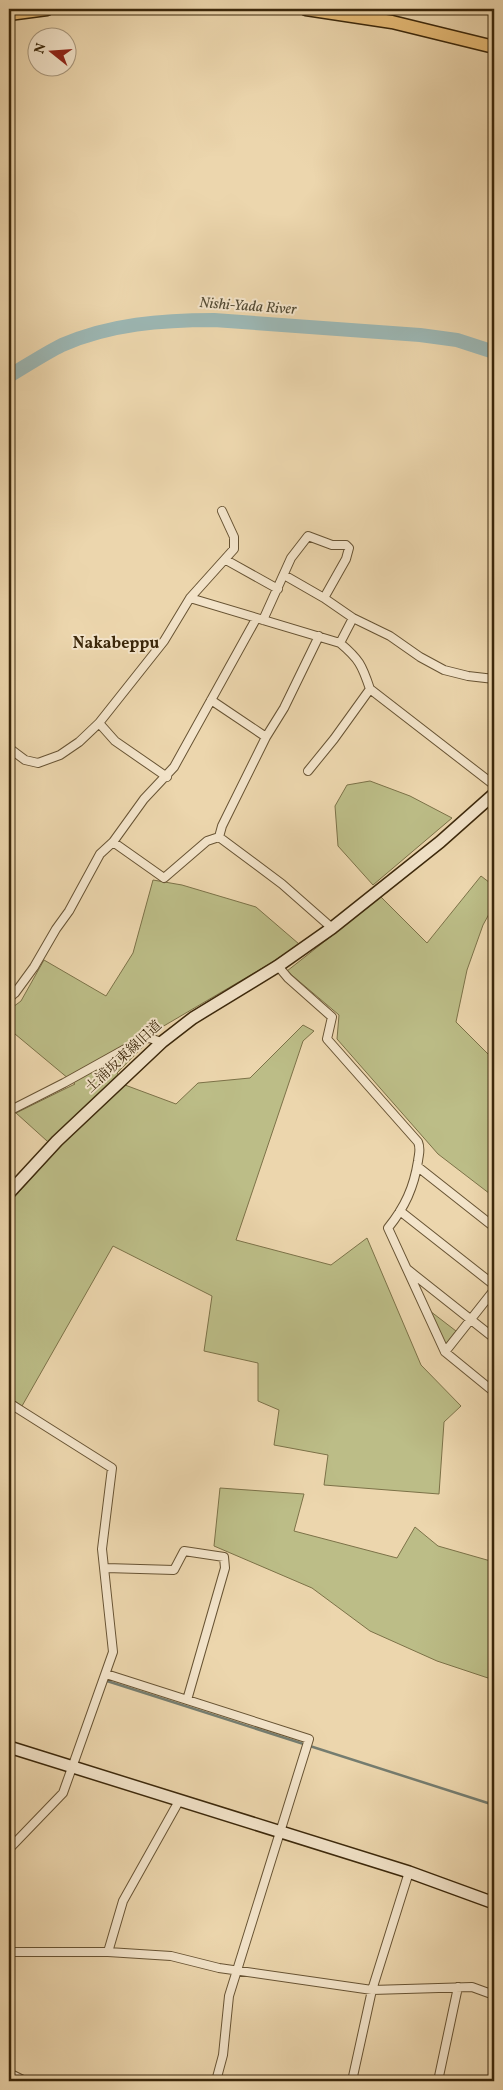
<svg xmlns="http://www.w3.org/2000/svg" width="503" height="2090" font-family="Vollkorn,'Noto Serif JP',serif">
	<rect width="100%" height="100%" fill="#ecd6ad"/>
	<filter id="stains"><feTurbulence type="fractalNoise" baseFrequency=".004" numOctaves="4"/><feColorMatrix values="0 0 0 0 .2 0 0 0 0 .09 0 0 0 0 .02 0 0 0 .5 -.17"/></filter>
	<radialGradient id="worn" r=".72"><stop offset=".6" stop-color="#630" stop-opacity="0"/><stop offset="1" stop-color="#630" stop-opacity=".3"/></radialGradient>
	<path fill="#bcbd87" stroke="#7c7248" d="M370,781L410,796L452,818L373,885L338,846L335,806L347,785Z
		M481,876L494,886V905L483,925L467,970L456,1022L494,1060V1197L438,1154L337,1039L339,1015L287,971L381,897L427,943Z
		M153,880L182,885L256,907L299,944L271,963L162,1027L117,1073L125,1085L176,1104L198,1083L250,1078L303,1025L314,1031L303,1041L236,1240L331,1265L367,1238L421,1365L461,1406L444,1422L439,1494L324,1485L328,1455L274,1445L279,1410L258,1401V1363L204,1351L212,1296L113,1246L22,1406L9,1397V1203L57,1150L16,1113L75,1084L9,1029V1010L21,1001L44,960L106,996L133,953Z
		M430,1311L456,1331L445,1345Z
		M220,1488L304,1494L294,1531L397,1558L415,1527L438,1546L494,1562V1680L437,1661L370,1631L312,1588L214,1546Z"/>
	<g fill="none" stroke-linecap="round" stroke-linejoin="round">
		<path stroke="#757d70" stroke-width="2.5" d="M107,1681L494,1805"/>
		<path stroke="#9cb7b4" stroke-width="14" d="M9,376C26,366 44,354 62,345C110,324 162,320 214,320L420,335L457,340L494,352"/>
		<g stroke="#675333" stroke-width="10">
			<path id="street" d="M226,560L278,589
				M284,575L324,598L353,618L390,636L420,657L444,670L468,676L494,679
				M190,598L340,643C359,659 362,665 370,689L494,785
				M263,620L291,558L308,536L332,545H346L349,548L346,559L324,598
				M319,636L284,708L266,737L222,826L219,837L282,884L332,928
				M340,643L353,618
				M211,700L266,737
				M99,723L115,741L167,777
				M9,748L25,760L38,763L60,755L79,742L99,723L164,641L190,598L234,549V537L222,511
				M308,771L334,739L370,689
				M113,842L164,878L207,841L219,837
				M278,966L288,978L332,1017L327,1039L418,1142C421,1149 419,1153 418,1161C414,1187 405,1207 388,1228L445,1352L494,1392
				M9,998L15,993L34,967L56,929L69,911L100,854L113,842L144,799L174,767L256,619
				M9,1111L64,1083L143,1039L149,1038L162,1042
				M418,1167L494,1227
				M400,1211L494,1285
				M407,1269L494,1338
				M445,1352L494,1290
				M9,1403L112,1468L102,1549L113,1652L63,1793L9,1849
				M106,1568L174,1570L184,1551L224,1557L225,1568L187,1700
				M106,1674L309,1739L229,1996L223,2055L216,2081
				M9,1952H108L171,1956L219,1968L372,1990L472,1987L494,1995
				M108,1952L123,1901L179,1801
				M9,2073L25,2081
				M352,2081L372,1990L409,1872
				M438,2081L458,1987"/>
		</g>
		<g stroke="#3b270a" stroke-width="14">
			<path id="secondary" d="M9,1193L57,1141L162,1042L193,1018L278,966L332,928L440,842L494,794
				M9,1747L409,1872L494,1903"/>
		</g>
		<g stroke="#3b270a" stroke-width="15">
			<path id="primary" d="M306,9L392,22L494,47
				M9,14L47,9"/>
		</g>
		<use href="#street" stroke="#f3e4ca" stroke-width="8"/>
		<use href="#secondary" stroke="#f3e4ca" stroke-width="11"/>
		<use href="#primary" stroke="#e6bb76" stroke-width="12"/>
	</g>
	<g text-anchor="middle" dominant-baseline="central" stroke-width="4" stroke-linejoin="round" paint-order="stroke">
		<g font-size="14" fill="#3b270a" stroke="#f3e4ca">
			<text transform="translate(124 1057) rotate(-43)">土浦坂東線旧道</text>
		</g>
		<g font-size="15" font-style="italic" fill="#534b34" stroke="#f3e4ca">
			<text transform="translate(248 307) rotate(4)">Nishi-Yada River</text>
		</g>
		<g font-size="16" font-weight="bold" fill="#3b270a" stroke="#f3e4ca">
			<text x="116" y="644">Nakabeppu</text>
		</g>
	</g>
	<rect width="503" height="2090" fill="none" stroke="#ecd6ad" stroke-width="30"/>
	<rect x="10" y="10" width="483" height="2070" fill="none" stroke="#3b270a" stroke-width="2.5"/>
	<rect x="15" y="15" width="473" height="2060" fill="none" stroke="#3b270a"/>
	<g transform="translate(52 52) rotate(287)"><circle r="24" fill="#f3e4ca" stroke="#a9987d"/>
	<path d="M0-4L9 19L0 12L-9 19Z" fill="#8f2418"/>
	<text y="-8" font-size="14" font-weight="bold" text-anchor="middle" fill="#3b270a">N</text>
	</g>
	<rect width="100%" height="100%" filter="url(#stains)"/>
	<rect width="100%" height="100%" fill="url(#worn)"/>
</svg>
